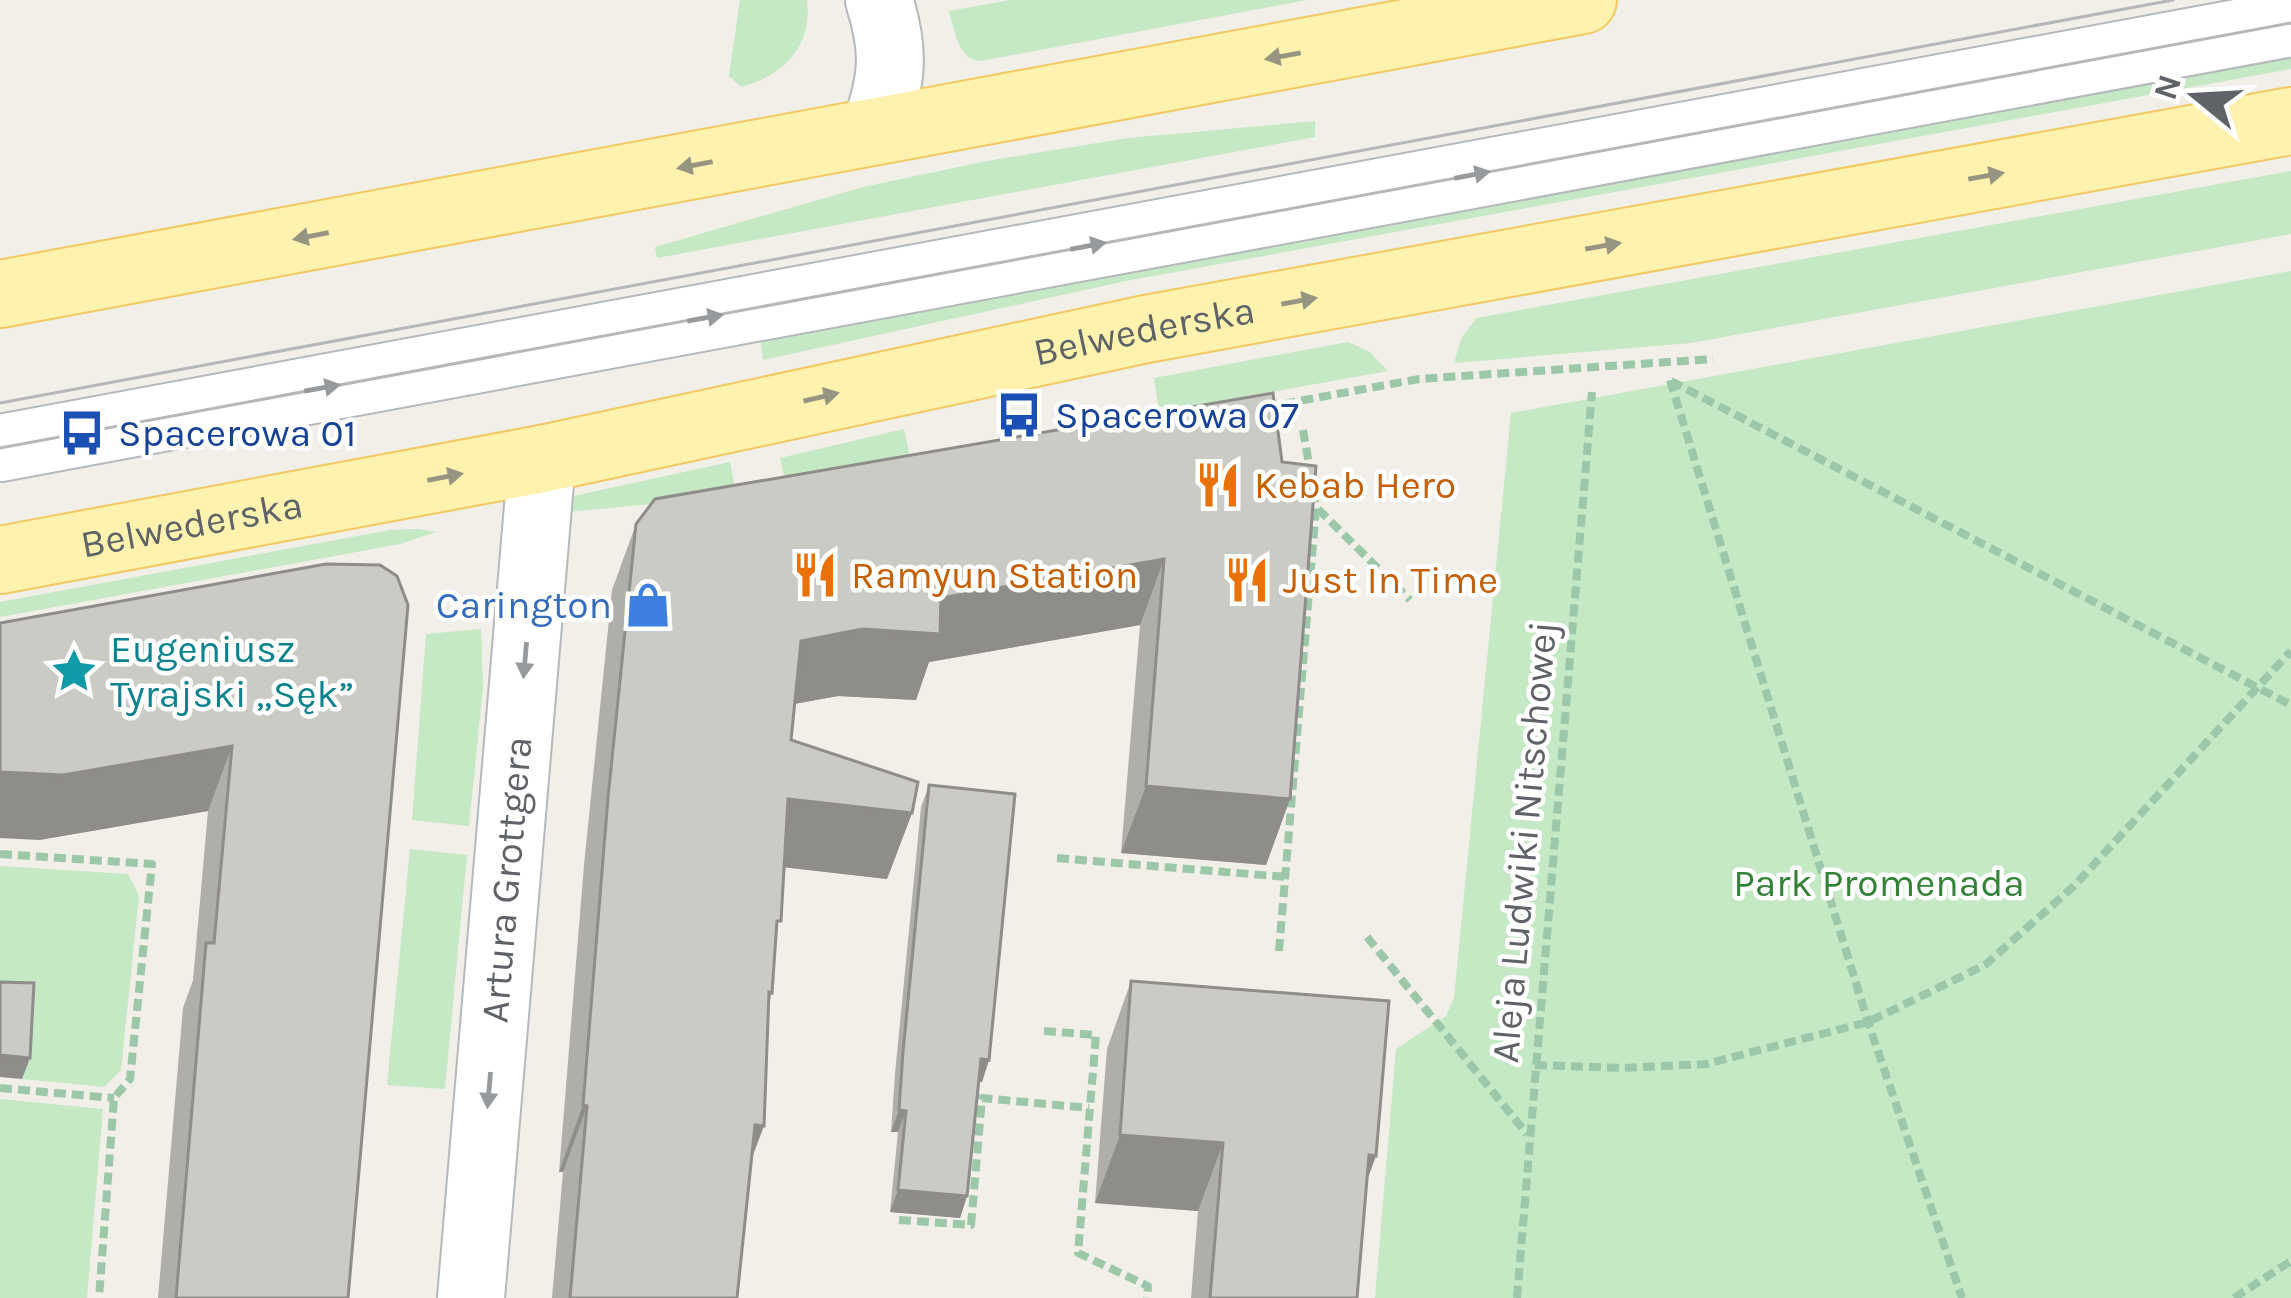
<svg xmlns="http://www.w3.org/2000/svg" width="2291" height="1298" font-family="Karla,sans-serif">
	<rect width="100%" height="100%" fill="#f1efe8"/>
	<path fill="#c5e8c5" d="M740,0H807C813,46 783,76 741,87L729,76Z
		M1010,0H1307L981,61C957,60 955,30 949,11Z
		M2291,46V69L1126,281L763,360L760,335Z
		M1315,121V137L657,258L655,247L863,187L987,161L1128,138Z
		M2291,171V234L1691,343L1454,363L1461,339L1476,318Z
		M2291,271V1298H1375L1396,1049L1446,1016L1454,998L1511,413Z
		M1348,342L1370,352L1388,371L1159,412L1154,378Z
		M904,429L910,458L785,480L780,458Z
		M730,462L735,489L651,504L557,513L555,500Z
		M417,529L436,532L400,544L0,617V602L390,530Z
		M481,629L483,687L469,826L412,820L426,634Z
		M410,849L467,855L445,1089L387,1085Z
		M0,866L128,874L139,895L121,1070L104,1087L22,1079L26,1006L0,1004Z
		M0,1099L103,1109L87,1298H0Z"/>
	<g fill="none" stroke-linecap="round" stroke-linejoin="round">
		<g stroke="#b5b8bc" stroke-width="70">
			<g id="minor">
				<path d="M875,131C892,79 896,53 879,0"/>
				<path d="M0,448L2291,23"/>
				<path id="s1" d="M471,1298L542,459"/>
			</g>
		</g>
		<g stroke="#f2c960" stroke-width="70">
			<g id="major">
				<path d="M0,294L1583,0"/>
				<path id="s2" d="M0,560L542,459L1146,329L2291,121"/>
			</g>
		</g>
		<path stroke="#9cc7a9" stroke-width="8" stroke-dasharray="12 6" stroke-linecap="butt" d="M1670,380L1868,1022L1962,1298
			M1671,381L2291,705
			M1266,407L1419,379L1713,359
			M1303,430L1310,470
			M1318,509L1410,600
			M0,854L152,864L130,1079L114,1098L99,1298
			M1057,858L1286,877
			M1367,937L1527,1134
			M1279,951L1316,508L1312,485
			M1044,1031L1096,1035L1078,1253L1148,1286L1147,1298
			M1535,1065L1623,1068L1706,1064L1868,1022L1985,965L2074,886L2291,651
			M0,1088L114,1098
			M899,1220L971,1225L982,1098L1089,1108
			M1517,1298L1592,392
			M2234,1298L2291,1261"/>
		<use href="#minor" stroke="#fff" stroke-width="66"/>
		<use href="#major" stroke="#fff2af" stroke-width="66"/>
		<path stroke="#b6b7b8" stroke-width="3" d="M0,403L2173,0
			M0,448L2291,23"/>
	</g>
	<path fill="#afaea9" d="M1282,462L1290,799L1266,865L1121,853L1140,625L929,662L916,700L838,696L794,704L791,740L912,813L887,879L784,867L776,936L772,993L769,1003L737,1298H552L563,1172H559L584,865L612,590L636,524Z
		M326,564L348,1298H158L183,1008L193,980L208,811L39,840Z
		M929,785L989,1060L982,1082L979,1081L967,1196L960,1218L890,1212L898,1132H891L895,1074L921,807Z
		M1131,981L1367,1182L1357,1298H1191L1198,1211L1095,1203L1107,1049Z"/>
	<path fill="#8f8d8a" d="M1164,559L1140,625L929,662L916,700L838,696L777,707L801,641L941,598Z
		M232,746L208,811L39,840L0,838V772Z
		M1146,786L1290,799L1266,865L1121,853Z
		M788,799L912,813L887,879L764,865Z
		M0,1055L30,1058L22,1079L0,1077Z
		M981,1059L989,1060L982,1082L973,1081Z
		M583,1105L587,1106L563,1172H559Z
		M899,1110L906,1111L898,1132H891Z
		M755,1125L764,1126L739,1192Z
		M1120,1135L1223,1143L1198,1211L1095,1203Z
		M1369,1155L1376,1156L1351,1224Z
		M898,1190L967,1196L960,1218L890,1212Z"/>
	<path fill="#cccac5" stroke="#8f8d8a" stroke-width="3" d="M1273,393L1282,462L1316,466L1290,799L1146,786L1164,559L941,598L940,634L862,629L801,641L791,740L918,782L912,813L788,799L781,921H777L772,993L769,992L764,1126L755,1125L737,1298H570L587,1106L583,1105L608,798L636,524L655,499Z
		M326,564L380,565L397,576L408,605L348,1298H176L206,943H214L232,746L63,775L0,772V623Z
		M929,785L1015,794L989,1060L981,1059L967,1196L898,1190L906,1111L899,1110L903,1052Z
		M1131,981L1389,1001L1376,1156L1369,1155L1357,1298H1210L1223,1143L1120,1135Z
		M0,982L34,983L30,1058L0,1055Z"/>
	<defs><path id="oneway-solid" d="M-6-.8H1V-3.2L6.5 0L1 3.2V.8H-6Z" transform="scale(3)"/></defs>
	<g fill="#979581">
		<use href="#oneway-solid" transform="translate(1283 56) rotate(170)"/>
		<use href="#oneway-solid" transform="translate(695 165) rotate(169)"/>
		<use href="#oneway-solid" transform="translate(1986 176) rotate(-10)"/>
		<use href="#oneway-solid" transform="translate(311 236) rotate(169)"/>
		<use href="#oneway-solid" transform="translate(1603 246) rotate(-10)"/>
		<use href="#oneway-solid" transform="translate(1299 301) rotate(-10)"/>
		<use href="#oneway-solid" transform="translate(821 397) rotate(-13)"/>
		<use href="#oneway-solid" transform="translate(445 477) rotate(-11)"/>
	</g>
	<g fill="#979a9d">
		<use href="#oneway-solid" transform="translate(1472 175) rotate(-11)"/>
		<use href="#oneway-solid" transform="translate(1088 246) rotate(-11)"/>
		<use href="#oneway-solid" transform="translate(705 318) rotate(-10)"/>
		<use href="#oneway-solid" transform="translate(322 388) rotate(-10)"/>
		<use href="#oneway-solid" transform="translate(525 660) rotate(95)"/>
		<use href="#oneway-solid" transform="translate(489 1090) rotate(95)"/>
	</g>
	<defs>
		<g id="bus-bare" transform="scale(3.6)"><path d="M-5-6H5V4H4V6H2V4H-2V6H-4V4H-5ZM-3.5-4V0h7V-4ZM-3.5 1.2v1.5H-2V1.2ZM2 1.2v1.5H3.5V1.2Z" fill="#1a4fb4" stroke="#fff" stroke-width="2.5" paint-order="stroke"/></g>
		<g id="restaurant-bare" transform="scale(3.6)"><path d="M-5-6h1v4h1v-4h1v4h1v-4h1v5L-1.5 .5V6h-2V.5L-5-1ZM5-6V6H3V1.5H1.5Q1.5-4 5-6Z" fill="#e8710a" stroke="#fff" stroke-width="2.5" paint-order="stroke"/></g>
		<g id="shop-bare" transform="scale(3.6)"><path d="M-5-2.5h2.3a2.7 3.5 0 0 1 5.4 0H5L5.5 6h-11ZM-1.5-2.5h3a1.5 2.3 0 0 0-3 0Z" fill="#3f7fe0" stroke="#fff" stroke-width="2.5" paint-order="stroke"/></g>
		<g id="sight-bare" transform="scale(3.6)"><path d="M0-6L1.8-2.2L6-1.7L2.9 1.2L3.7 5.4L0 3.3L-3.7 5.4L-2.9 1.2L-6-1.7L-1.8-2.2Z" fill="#0f9aa8" stroke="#fff" stroke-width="2.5" paint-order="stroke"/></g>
	</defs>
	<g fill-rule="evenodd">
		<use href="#bus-bare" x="1019" y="415"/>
		<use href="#bus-bare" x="82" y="433"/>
		<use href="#restaurant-bare" x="1218" y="485"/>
		<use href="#restaurant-bare" x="815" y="575"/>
		<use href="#restaurant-bare" x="1247" y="580"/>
		<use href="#shop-bare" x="648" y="605"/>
		<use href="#sight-bare" x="74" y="671"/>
	</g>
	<g text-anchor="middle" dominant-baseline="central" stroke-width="9" stroke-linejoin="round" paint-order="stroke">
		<g font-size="39" fill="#5f6368" stroke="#fff">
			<text stroke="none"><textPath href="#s2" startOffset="1167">Belwederska</textPath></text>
			<text stroke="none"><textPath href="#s2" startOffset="195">Belwederska</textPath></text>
			<text transform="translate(1524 842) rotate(-85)">Aleja Ludwiki Nitschowej</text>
			<text stroke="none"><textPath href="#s1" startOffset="420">Artura Grottgera</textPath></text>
		</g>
		<g font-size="39" fill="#164399" stroke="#fff" text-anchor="start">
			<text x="1055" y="415">Spacerowa 07</text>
			<text x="118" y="433">Spacerowa 01</text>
		</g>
		<g font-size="39" fill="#c56008" stroke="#fff" text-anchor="start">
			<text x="1254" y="485">Kebab Hero</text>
			<text x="851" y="575">Ramyun Station</text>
			<text x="1283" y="580">Just In Time</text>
		</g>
		<g font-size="39" fill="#366cbe" stroke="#fff" text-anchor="end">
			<text x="612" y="605">Carington</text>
		</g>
		<g font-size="39" fill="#0d838f" stroke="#fff" text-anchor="start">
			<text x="110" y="649">Eugeniusz<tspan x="110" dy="45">Tyrajski „Sęk”</tspan></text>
		</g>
		<g font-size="39" fill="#348238" stroke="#fff">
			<text x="1879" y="883">Park Promenada</text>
		</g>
	</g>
	<g transform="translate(2195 96) rotate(288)" stroke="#ffffff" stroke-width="9" paint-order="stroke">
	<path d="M0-9L21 45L0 30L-21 45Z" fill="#5f6368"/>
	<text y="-18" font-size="33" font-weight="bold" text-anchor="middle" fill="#5f6368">N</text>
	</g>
</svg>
